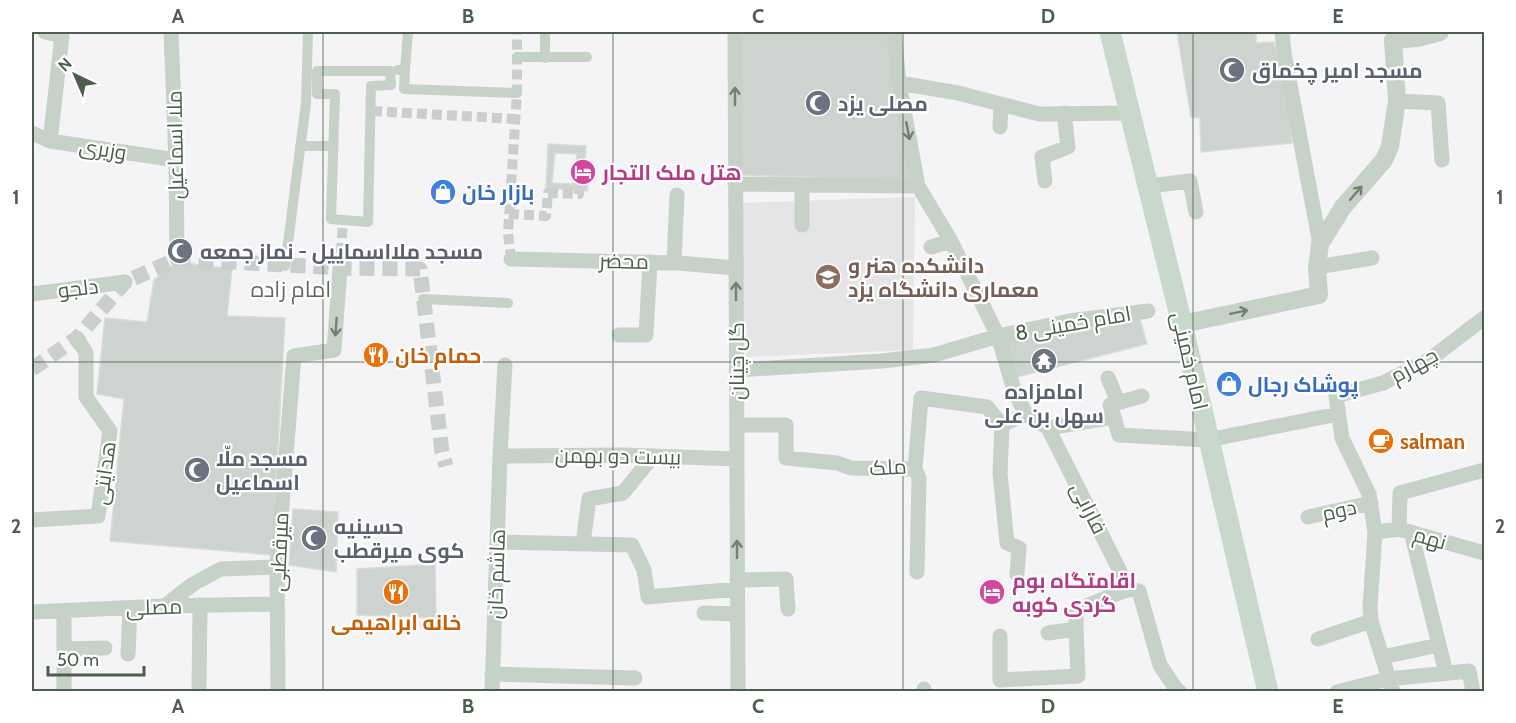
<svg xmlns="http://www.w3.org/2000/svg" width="1516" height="723" font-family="Cabin,Cairo,sans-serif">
	<rect width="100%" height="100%" fill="#f4f3f5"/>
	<path fill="#e5e4e6" d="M915,197L913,350L745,357L740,203Z"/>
	<path fill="#cdd4cf" stroke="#d8ddda" stroke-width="1.5" fill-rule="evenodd" d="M736,32H890L910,180L738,175Z
		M1177,32H1256V43L1274,42L1288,98L1292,143L1201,152L1200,118L1191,117Z
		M548,144L586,146L585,161L592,162L587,191L546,188ZM555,153L577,154L574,184L552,183Z
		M176,262L232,269L227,316L285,318L272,555L110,541L124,399L97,394L105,318L147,322L154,280Z
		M1139,316L1147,344L1013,378L1001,340Z
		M293,509L338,512L336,572L289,565Z
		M435,564L436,618L357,615V569Z"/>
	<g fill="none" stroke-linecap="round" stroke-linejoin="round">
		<path stroke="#cacecc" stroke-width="10" stroke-dasharray="10 5" stroke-linecap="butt" d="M372,111L516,119
			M509,214L546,216L548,193L579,194V190
			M511,259L508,233L517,93V32
			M340,268L343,220"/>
		<path stroke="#cacecc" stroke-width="15" stroke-dasharray="15 8" stroke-linecap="butt" d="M32,369L77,338L125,282L177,259L340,268L420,269L442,452L446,466"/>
		<path stroke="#c6d2c7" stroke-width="10" d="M545,32V58
			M517,57H587
			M398,70H405L408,32
			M405,70L404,89L517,93
			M317,71H390L391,85L371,86L368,222L331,219L335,94H317Z
			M300,146H333
			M285,266L306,103L308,32
			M423,299L508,303"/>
		<path stroke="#c6d2c7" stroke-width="15" d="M45,32L62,36L50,141
			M171,32L176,160L177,259
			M735,32L738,692
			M894,32L899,83L918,186L951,241L998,336L1015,393L1026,414L1048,428
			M1282,32L1284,53L1320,244
			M899,83L958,93L1039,114L1130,113
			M1397,101L1438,103L1442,160
			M1000,127L1001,104
			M32,133L50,141L176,160
			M1045,181L1042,157L1068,147L1064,113
			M735,184L918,186
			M1149,186L1190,181L1196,212
			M802,225V185
			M931,247L951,241
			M511,259L678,263L736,268
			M674,263L677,195
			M1317,267L1372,258
			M32,294L125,282
			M619,335H646L650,262
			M736,370L882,361L934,355L998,336L1070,321L1148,311
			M1108,378L1118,402
			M1114,417L1110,405L1142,396
			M737,425H786V458L837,463L851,468L915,469L921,398L987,407L1002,425
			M1048,428L1114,417L1119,435L1208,440L1338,414
			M1048,428L1129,589L1139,591L1160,665L1176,689L1180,692
			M500,456L623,455L737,459
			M915,469L919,478L917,572
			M1308,517L1371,503
			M32,520L98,516L110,431L86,397V353L77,338
			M1399,529L1400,493L1484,470
			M1375,532L1399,529L1484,553
			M1411,532L1446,673
			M497,542L632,545L644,570L648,597L737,589
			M583,543L589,499L623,493L653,456
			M1017,574L1019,548L1007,543L1000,473L1002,425L1026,414
			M737,580L786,579L788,609
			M165,606L193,584L221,569L277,567
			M64,611V692
			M32,612L165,606L276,604
			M704,613L737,614
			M1048,633L1076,629V610L1129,589
			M1000,636V680L1078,676L1076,629
			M1318,639L1371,621
			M64,649L105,648
			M128,654L130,608
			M1382,657L1439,645
			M492,674L635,678
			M924,689V692
			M199,692L200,605
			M278,692L277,567L294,356L334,350L340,268
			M492,692L500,456L505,365
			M1337,692L1388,679L1469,671L1473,692
			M1393,692L1371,621L1370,607L1375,532L1369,494L1342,438L1336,396L1383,383L1429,360L1484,318"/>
		<path stroke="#c6d2c7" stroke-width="18" d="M1182,324L1319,295L1317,267L1320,244L1343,207L1384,160L1390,146L1397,101L1393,40L1418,38L1440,32"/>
		<path stroke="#c8d9cb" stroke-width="21" d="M1110,32L1182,324L1268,692"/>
	</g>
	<defs><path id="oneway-shaft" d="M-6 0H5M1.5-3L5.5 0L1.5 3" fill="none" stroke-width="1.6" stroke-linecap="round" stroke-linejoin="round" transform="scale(1.5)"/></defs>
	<g stroke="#718173">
		<use href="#oneway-shaft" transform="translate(735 96) rotate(-90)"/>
		<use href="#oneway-shaft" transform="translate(908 131) rotate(79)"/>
		<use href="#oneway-shaft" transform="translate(1356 193) rotate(-49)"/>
		<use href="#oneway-shaft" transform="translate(736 291) rotate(-90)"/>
		<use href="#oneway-shaft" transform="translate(1239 312) rotate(-12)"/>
		<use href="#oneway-shaft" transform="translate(336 327) rotate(94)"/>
		<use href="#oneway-shaft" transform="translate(737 549) rotate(-90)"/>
	</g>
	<path fill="none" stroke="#4d5e4f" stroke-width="1.5" stroke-opacity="0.55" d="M323,32V692M613,32V692M903,32V692M1193,32V692M32,362H1484"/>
	<defs>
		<g id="mosque-disc" transform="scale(1.35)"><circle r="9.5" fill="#6b7280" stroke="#fff"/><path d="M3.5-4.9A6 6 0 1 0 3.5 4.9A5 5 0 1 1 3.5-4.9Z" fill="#fff"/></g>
		<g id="hotel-disc" transform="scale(1.35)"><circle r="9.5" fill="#d1479c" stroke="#fff"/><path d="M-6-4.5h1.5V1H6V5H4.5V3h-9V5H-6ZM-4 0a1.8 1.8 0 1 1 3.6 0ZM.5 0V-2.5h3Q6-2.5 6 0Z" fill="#fff"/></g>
		<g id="shop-disc" transform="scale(1.35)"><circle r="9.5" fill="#3f7fe0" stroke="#fff"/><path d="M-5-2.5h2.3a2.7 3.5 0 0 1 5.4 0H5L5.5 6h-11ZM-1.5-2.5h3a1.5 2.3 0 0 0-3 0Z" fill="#fff"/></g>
		<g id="university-disc" transform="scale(1.35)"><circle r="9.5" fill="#8d6e63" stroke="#fff"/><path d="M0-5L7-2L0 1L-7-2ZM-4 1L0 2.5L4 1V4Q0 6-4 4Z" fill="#fff"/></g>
		<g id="restaurant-disc" transform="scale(1.35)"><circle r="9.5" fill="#e8710a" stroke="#fff"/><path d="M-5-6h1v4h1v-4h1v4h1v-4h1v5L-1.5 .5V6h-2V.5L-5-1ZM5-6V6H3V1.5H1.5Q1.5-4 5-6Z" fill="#fff"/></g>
		<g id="temple-disc" transform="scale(1.35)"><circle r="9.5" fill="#6b7280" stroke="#fff"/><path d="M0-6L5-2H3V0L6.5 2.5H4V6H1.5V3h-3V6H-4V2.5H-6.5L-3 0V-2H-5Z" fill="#fff"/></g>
		<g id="cafe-disc" transform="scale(1.35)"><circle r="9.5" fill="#e8710a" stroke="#fff"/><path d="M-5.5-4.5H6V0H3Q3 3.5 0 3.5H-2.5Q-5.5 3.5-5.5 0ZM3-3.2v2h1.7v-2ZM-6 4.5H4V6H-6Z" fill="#fff"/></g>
	</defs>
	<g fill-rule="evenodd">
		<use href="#mosque-disc" x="1232" y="70"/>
		<use href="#mosque-disc" x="818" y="103"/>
		<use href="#hotel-disc" x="583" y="172"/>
		<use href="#shop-disc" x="443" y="192"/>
		<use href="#mosque-disc" x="180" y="251"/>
		<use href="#university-disc" x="828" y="277"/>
		<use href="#restaurant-disc" x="376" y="355"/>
		<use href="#temple-disc" x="1044" y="361"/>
		<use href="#shop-disc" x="1229" y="384"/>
		<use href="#cafe-disc" x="1381" y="441"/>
		<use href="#mosque-disc" x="197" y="470"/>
		<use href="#mosque-disc" x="314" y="538"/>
		<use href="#restaurant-disc" x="396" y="592"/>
		<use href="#hotel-disc" x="992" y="592"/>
	</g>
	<g text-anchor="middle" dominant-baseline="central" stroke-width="4.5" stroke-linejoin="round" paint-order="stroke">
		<g font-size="21" font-weight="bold" fill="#5b616d" stroke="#fff" text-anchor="start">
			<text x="1252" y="70">مسجد امیر چخماق</text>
			<text x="838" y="103">مصلی یزد</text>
			<text x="200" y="251">مسجد ملااسماییل - نماز جمعه</text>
			<text x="1044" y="391" text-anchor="middle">امامزاده<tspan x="1044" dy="24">سهل بن علی</tspan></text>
			<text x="216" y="458">مسجد ملّا<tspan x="216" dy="24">اسماعیل</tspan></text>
			<text x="334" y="526">حسینیه<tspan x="334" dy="24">کوی میرقطب</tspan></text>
		</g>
		<g font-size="21" fill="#4d5e4f" stroke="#fff">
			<text transform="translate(175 145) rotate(-91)">ملا اسماعیل</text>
			<text transform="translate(103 149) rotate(9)">وزیری</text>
			<text transform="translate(624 261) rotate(1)">محضر</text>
			<text transform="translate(78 288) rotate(-7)">دلجو</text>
			<text transform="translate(1073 323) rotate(-10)">امام خمینی 8</text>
			<text transform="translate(736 361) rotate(-90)">گل چینان</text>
			<text transform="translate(1190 361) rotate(77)">امام خمینی</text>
			<text transform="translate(1414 365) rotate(-29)">چهارم</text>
			<text transform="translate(618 456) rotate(1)">بیست دو بهمن</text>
			<text transform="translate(888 467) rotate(-3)">ملک</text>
			<text transform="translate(104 473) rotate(-82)">هدایتی</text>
			<text transform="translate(1089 508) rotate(63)">فارابی</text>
			<text transform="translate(1339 510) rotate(-13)">دوم</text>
			<text transform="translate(1430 538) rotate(16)">نهم</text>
			<text transform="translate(279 552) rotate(-87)">میرقطبی</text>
			<text transform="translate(496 574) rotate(-88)">هاشم خان</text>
			<text transform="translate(154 607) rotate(-2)">مصلی</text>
		</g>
		<g font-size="21" font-weight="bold" fill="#b23c85" stroke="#fff" text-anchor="start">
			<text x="602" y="172">هتل ملک التجار</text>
			<text x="1012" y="580">اقامتگاه بوم<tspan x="1012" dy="24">گردی کوبه</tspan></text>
		</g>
		<g font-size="21" font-weight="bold" fill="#366cbe" stroke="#fff" text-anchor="start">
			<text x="462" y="192">بازار خان</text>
			<text x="1248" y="384">پوشاک رجال</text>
		</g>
		<g font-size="21" font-weight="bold" fill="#785e54" stroke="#fff" text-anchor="start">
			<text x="848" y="265">دانشکده هنر و<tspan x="848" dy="24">معماری دانشگاه یزد</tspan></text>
		</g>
		<g font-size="21" font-weight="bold" fill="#c56008" stroke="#fff" text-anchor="start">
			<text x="395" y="355">حمام خان</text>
			<text x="1400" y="441">salman</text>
			<text x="396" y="622" text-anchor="middle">خانه ابراهیمی</text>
		</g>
		<g font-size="22" fill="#606761" stroke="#fff">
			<text x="291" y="289">امام زاده</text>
		</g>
	</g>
	<rect width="1516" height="723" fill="none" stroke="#ffffff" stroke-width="66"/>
	<g transform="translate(75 75) rotate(316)" stroke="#ffffff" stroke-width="4.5" paint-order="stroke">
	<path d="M0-4.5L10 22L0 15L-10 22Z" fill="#4d5e4f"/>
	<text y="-9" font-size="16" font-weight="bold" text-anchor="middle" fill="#4d5e4f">N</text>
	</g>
	<path d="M48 666v9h96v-9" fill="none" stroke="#4d5e4f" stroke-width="3"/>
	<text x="57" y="666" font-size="18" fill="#4d5e4f" stroke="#ffffff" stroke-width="4.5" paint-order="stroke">50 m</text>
	<rect x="33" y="33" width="1450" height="657" fill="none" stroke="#4d5e4f" stroke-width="2"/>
	<g font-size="20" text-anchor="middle" font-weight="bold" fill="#4d5e4f">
		<text x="178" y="23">A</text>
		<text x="468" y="23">B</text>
		<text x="758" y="23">C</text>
		<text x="1048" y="23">D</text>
		<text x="1338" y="23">E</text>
		<text x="16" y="204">1</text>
		<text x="1500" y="204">1</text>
		<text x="16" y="533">2</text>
		<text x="1500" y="533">2</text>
		<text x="178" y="713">A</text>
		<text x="468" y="713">B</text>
		<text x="758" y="713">C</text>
		<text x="1048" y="713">D</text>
		<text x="1338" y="713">E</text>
	</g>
</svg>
